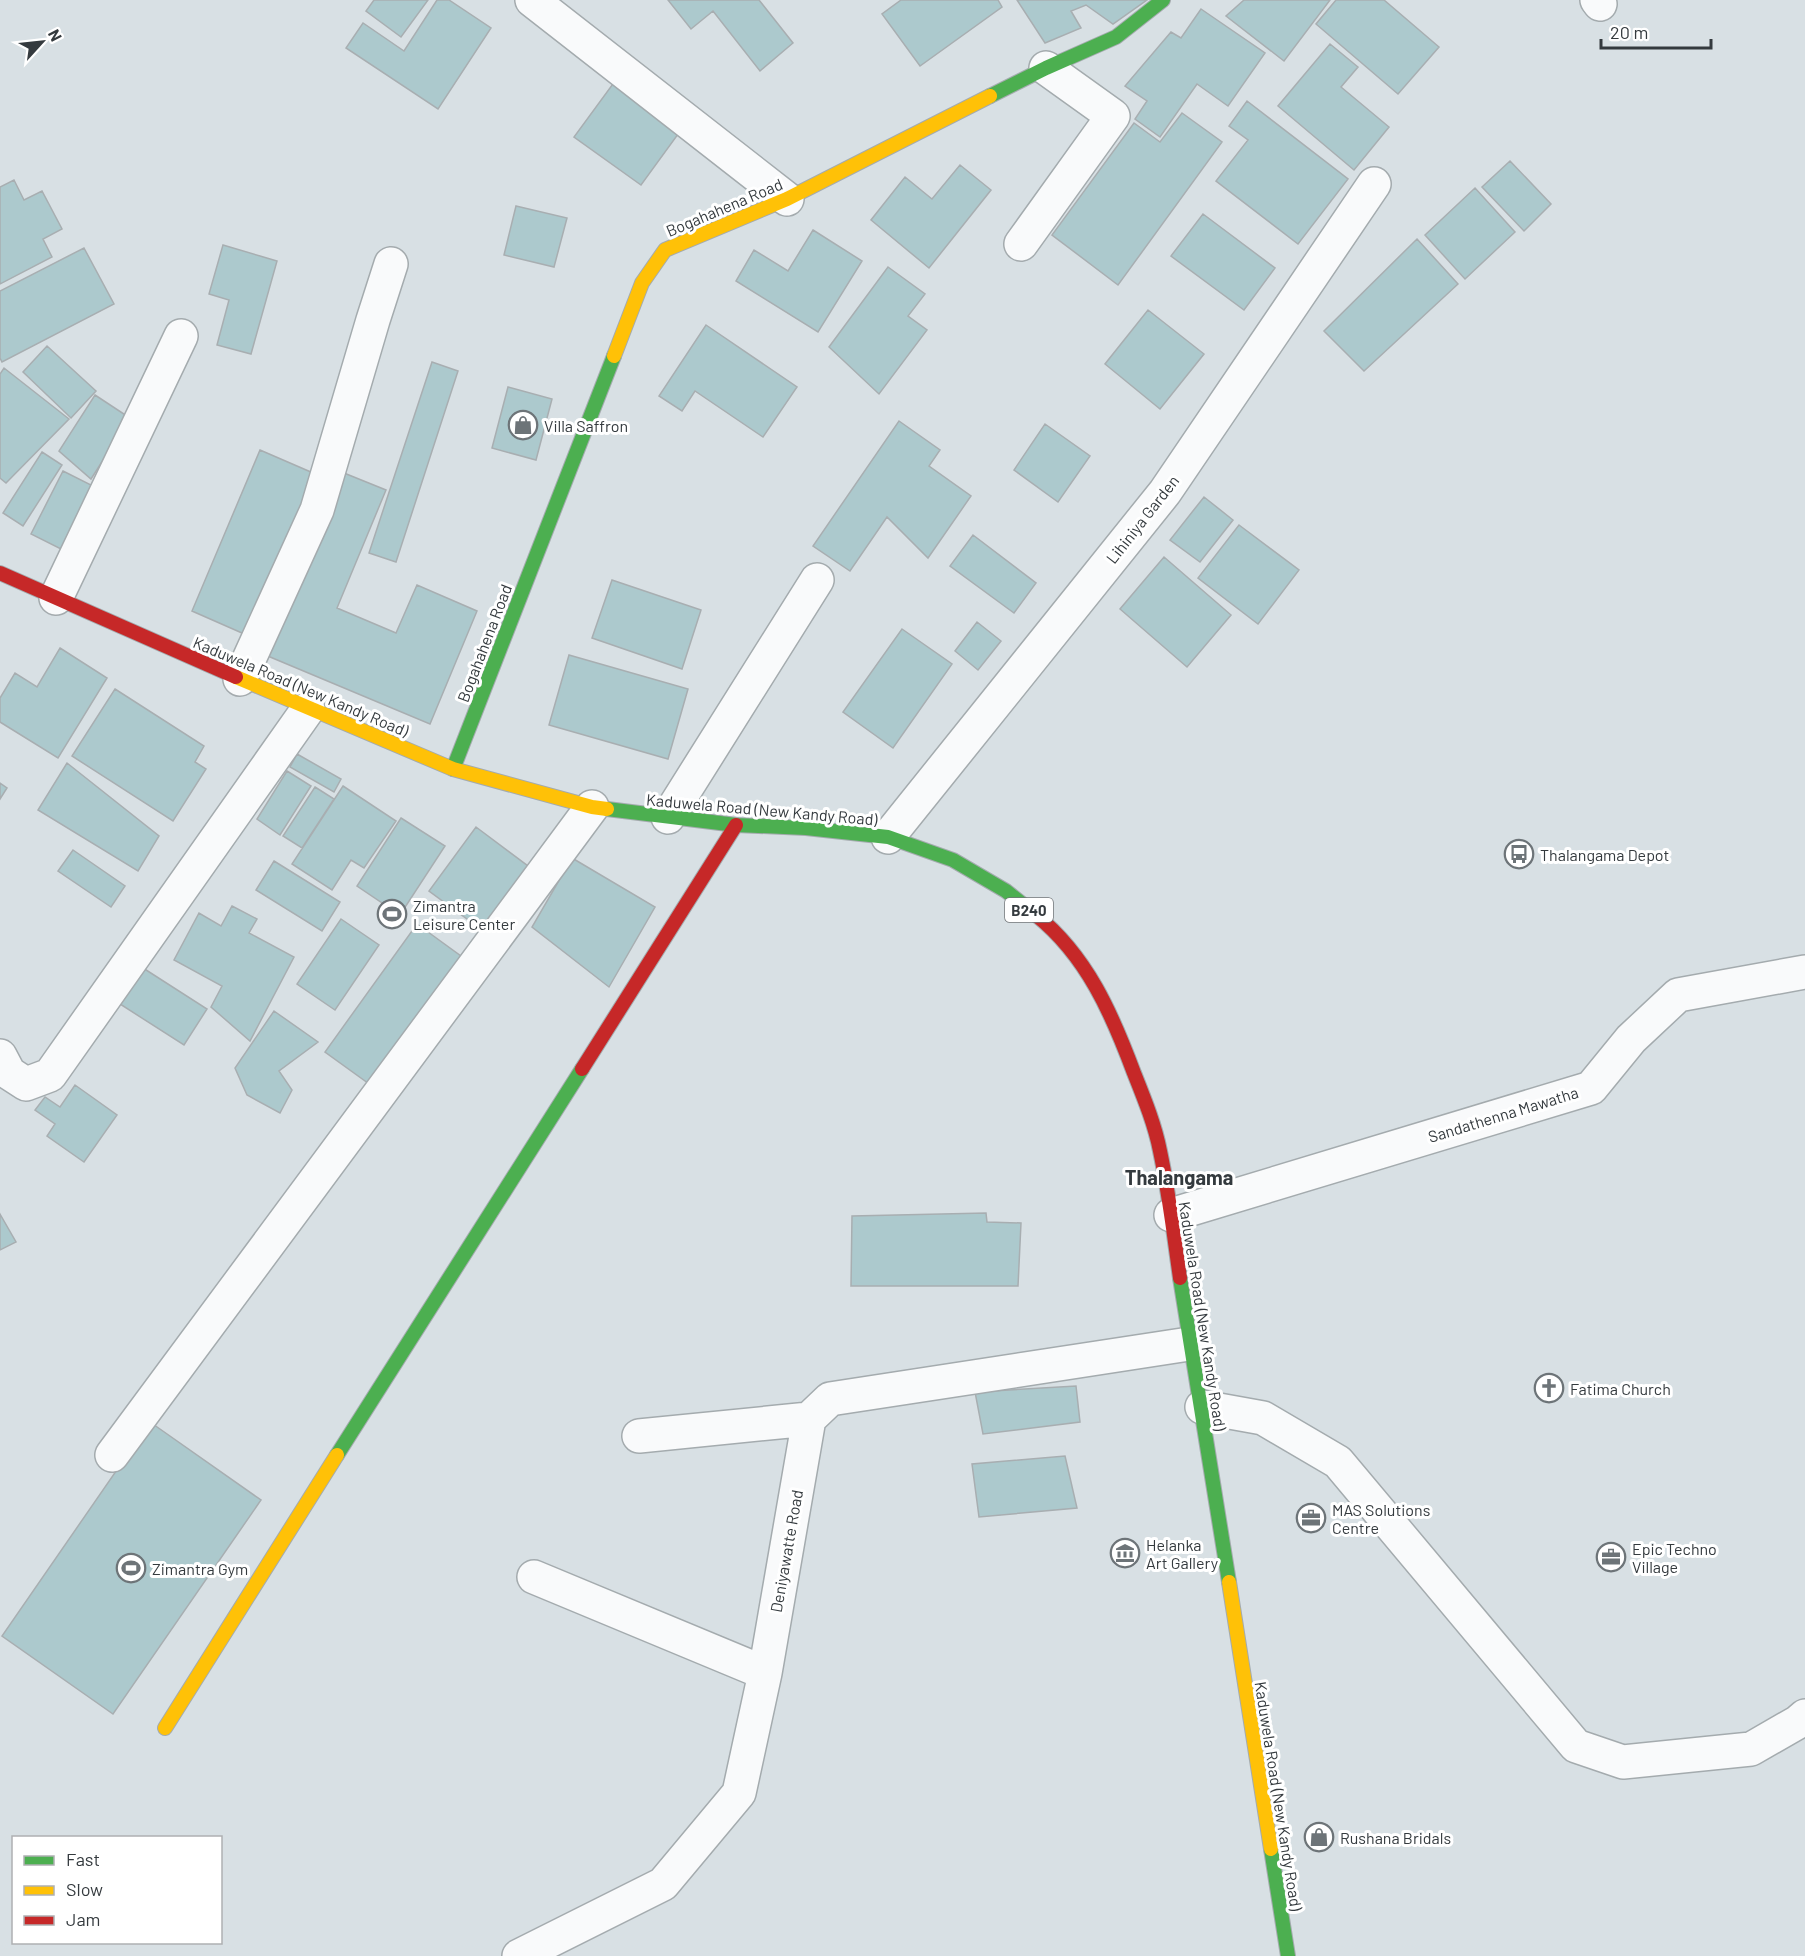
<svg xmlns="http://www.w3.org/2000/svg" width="1805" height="1956" font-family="Barlow,sans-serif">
	<rect width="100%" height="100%" fill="#d8e0e4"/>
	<path fill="#acc9cd" stroke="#a8aeb1" stroke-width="1.5" d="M374,0H428L401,37L366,11Z
		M437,0H449L491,28L438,109L346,48L363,23L404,51Z
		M668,0H759L793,43L760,71L713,11L691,29Z
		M901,0H998L1002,7L920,66L882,14Z
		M1017,0H1147L1113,24L1086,5L1071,11L1081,28L1045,43Z
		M1244,0H1330L1284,61L1226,16Z
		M1336,0H1384L1439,47L1398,94L1316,24Z
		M1201,9L1265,53L1228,106L1197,84L1160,137L1135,119L1147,101L1125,86L1171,32L1181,38Z
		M1330,44L1358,67L1341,87L1389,127L1354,170L1278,106Z
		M618,77L684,126L641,185L574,137Z
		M1247,101L1348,179L1298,244L1216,181L1248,140L1229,126Z
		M1182,113L1222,142L1118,285L1052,235L1134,123L1160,142Z
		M1510,161L1551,204L1524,231L1482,187Z
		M960,165L991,190L929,268L871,220L905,177L932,199Z
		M14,180L24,200L42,191L62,229L43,239L52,257L0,284V187Z
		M1475,188L1515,232L1465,279L1425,235Z
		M516,206L567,218L554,267L504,255Z
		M1203,214L1275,268L1244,310L1171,256Z
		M813,230L862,261L818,332L736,281L754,250L788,271Z
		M1417,239L1458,284L1364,371L1324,331Z
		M223,245L277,261L251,354L217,345L229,300L209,294Z
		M84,248L114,304L2,362L0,358V291Z
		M888,267L925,294L908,316L927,330L879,394L829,347Z
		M1148,310L1204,354L1160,409L1105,364Z
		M706,325L797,387L763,437L695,391L682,411L659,396Z
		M47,346L96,391L71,418L23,372Z
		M432,362L458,371L396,562L369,553Z
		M4,368L69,419L6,483L0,478V374Z
		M508,387L552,399L536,460L492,448Z
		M95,395L130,418L91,479L59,451Z
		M899,421L940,450L929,466L971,496L928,558L887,517L850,571L813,546Z
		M1045,424L1090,456L1058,502L1014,470Z
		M260,450L320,476L251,637L192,611Z
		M42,452L62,465L23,526L3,513Z
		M63,471L93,486L61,549L31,534Z
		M339,471L386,490L337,608L396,633L417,585L477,611L430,724L263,654Z
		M1204,497L1233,520L1200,562L1170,540Z
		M1239,525L1299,570L1258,624L1198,578Z
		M973,535L1036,583L1014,613L950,566Z
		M1164,557L1231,615L1187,667L1120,609Z
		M612,580L701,610L682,669L592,638Z
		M977,622L1001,641L978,670L955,651Z
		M902,629L952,664L893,748L843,712Z
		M60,648L107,678L58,758L0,722V698L15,673L37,687Z
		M569,655L688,689L668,759L549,725Z
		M115,689L204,746L195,762L206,769L173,821L72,756Z
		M297,754L341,779L334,792L290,767Z
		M67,763L159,836L138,871L38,810Z
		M287,771L311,786L280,835L257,819Z
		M0,783L7,788L0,799Z
		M343,786L396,821L364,868L351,860L332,890L292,864Z
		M315,787L334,799L302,848L283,836Z
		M401,818L445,846L400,915L357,886Z
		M476,827L532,869L486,933L429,891Z
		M73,850L125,886L111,907L58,871Z
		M572,858L655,907L609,987L532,927Z
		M274,861L340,902L322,931L256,890Z
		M232,906L257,919L249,933L294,957L250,1041L211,1007L222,986L174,960L199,913L221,926Z
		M341,919L379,945L335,1010L297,984Z
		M417,924L465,959L372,1086L325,1052Z
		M143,968L207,1009L184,1045L120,1004Z
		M274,1011L318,1042L279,1071L292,1090L280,1113L247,1095L235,1068Z
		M75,1085L117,1115L84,1162L47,1136L55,1124L35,1110L45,1097L60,1107Z
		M986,1213L987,1222L1021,1223L1018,1286H851L852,1216Z
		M0,1214L16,1242L0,1250Z
		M1076,1386L1080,1422L983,1434L975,1392Z
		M150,1422L261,1500L113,1714L2,1636Z
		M1065,1456L1077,1508L979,1517L972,1464Z"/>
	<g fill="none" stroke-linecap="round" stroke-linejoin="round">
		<g stroke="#a4abae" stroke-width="36">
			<path id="street" d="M532,0L787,199
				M1597,0L1600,4
				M1021,244L1113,116L1046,68
				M56,598L181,336
				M240,679L317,510L373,320L391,264
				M668,817L817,580
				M888,837L1165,492L1374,184
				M0,1056L9,1073L26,1084L50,1075L308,709
				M1171,1215L1591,1088L1631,1039L1678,995L1805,972
				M1202,1407L1263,1418L1338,1462L1576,1746L1623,1762L1751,1749L1798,1722L1805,1716
				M639,1436L809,1419
				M112,1455L592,807
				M534,1577L765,1673
				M519,1956L663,1884L739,1793L765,1673L809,1419L830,1399L1189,1344"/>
		</g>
		<g stroke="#a4abae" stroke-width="16">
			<path id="fast" d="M990,96L1046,68L1116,37L1163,0
				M453,769L614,356
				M607,809L736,825L806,828L888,837L953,860L1006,891L1036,915
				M1180,1278L1229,1582
				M337,1455L582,1069
				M1271,1849L1288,1956"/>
		</g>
		<g stroke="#a4abae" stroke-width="16">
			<path id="slow" d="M614,356L642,283L665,250L787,199L990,96
				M236,677L453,769L592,807L607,809
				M1229,1582L1271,1849
				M165,1728L337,1455"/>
		</g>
		<g stroke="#a4abae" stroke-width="16">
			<path id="jam" d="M0,573L236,677
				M1036,915C1087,956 1112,1014 1134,1073C1144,1098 1155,1125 1160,1151C1169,1193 1174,1236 1180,1278
				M582,1069L736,825"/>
		</g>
		<use href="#street" stroke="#f9fafb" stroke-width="33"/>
		<use href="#fast" stroke="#4caf50" stroke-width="14"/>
		<use href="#slow" stroke="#ffc107" stroke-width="14"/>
		<use href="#jam" stroke="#c62828" stroke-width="14"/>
	</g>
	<defs>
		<g id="shop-ring" transform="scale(1.5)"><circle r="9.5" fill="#fff" stroke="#6d7478" stroke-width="1.5"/><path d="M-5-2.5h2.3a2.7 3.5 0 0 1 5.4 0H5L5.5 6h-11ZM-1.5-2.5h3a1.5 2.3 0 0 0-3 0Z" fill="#6d7478"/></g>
		<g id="bus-ring" transform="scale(1.5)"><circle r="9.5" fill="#fff" stroke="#6d7478" stroke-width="1.5"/><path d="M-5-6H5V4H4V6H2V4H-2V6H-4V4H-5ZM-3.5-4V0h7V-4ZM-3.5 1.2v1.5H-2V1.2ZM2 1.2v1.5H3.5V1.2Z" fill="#6d7478"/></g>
		<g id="stadium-ring" transform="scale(1.5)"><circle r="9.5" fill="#fff" stroke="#6d7478" stroke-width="1.5"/><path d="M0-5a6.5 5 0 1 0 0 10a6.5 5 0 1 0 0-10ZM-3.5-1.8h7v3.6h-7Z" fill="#6d7478"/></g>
		<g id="church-ring" transform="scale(1.5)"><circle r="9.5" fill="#fff" stroke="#6d7478" stroke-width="1.5"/><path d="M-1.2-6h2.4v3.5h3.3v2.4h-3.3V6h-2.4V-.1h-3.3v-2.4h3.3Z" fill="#6d7478"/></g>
		<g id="office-ring" transform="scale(1.5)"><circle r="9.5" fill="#fff" stroke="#6d7478" stroke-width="1.5"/><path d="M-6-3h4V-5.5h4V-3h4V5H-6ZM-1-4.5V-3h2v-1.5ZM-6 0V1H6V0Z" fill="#6d7478"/></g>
		<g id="museum-ring" transform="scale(1.5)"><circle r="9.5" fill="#fff" stroke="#6d7478" stroke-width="1.5"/><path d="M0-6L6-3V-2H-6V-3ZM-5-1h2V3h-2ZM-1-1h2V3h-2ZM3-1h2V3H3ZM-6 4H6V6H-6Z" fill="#6d7478"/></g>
	</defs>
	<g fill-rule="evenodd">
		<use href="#shop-ring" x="523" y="425"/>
		<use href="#bus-ring" x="1519" y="854"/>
		<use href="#stadium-ring" x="392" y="914"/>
		<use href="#church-ring" x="1549" y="1388"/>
		<use href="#office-ring" x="1311" y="1518"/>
		<use href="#museum-ring" x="1125" y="1553"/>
		<use href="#office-ring" x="1611" y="1557"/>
		<use href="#stadium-ring" x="131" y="1568"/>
		<use href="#shop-ring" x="1319" y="1837"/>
	</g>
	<g text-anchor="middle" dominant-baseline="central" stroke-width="6" stroke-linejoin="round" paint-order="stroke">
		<rect fill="#fff" stroke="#717578" stroke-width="1.5" x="1005" y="898" width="48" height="24" rx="4.5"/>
		<g font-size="15" font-weight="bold" fill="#343a3e">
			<text x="1029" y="910">B240</text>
		</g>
		<g font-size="16" fill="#343a3e" stroke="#fff">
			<text transform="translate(724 207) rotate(-23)">Bogahahena Road</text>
			<text transform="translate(1142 519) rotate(-52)">Lihiniya Garden</text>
			<text transform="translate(484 643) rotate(-69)">Bogahahena Road</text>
			<text transform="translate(301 686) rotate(23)">Kaduwela Road (New Kandy Road)</text>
			<text transform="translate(762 809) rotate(5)">Kaduwela Road (New Kandy Road)</text>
			<text transform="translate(1503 1114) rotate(-17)">Sandathenna Mawatha</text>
			<text transform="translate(1203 1316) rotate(81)">Kaduwela Road (New Kandy Road)</text>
			<text transform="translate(786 1551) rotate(-80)">Deniyawatte Road</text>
			<text transform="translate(1279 1796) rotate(81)">Kaduwela Road (New Kandy Road)</text>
		</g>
		<g font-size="16" fill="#343a3e" stroke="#fff" text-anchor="start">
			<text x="544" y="425">Villa Saffron</text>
			<text x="1540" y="854">Thalangama Depot</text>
			<text x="413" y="905">Zimantra<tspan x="413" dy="18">Leisure Center</tspan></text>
			<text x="1570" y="1388">Fatima Church</text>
			<text x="1332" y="1509">MAS Solutions<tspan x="1332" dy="18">Centre</tspan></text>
			<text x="1146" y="1544">Helanka<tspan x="1146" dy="18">Art Gallery</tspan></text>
			<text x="1632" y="1548">Epic Techno<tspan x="1632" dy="18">Village</tspan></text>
			<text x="152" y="1568">Zimantra Gym</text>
			<text x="1340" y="1837">Rushana Bridals</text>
		</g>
		<g font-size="20" font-weight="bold" fill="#343a3e" stroke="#fff">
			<text x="1179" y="1177">Thalangama</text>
		</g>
	</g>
	<rect x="12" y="1836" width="210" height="108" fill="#ffffff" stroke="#aeb0b2" stroke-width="1.5"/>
	<rect x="24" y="1856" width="30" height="9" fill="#4caf50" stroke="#aeb0b2" stroke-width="1.5"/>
	<text x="66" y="1866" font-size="18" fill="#343a3e">Fast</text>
	<rect x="24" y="1886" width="30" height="9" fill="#ffc107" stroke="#aeb0b2" stroke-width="1.5"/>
	<text x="66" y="1896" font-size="18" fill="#343a3e">Slow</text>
	<rect x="24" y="1916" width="30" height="9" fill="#c62828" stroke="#aeb0b2" stroke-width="1.5"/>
	<text x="66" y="1926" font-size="18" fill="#343a3e">Jam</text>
	<g transform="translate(42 42) rotate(63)" stroke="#ffffff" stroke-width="4.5" paint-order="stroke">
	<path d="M0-4.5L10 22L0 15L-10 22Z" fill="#343a3e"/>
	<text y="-9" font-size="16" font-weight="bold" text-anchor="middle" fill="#343a3e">N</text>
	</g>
	<path d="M1601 39v9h110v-9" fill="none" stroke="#343a3e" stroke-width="3"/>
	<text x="1610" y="39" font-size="18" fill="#343a3e" stroke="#ffffff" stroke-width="4.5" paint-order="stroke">20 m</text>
</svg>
